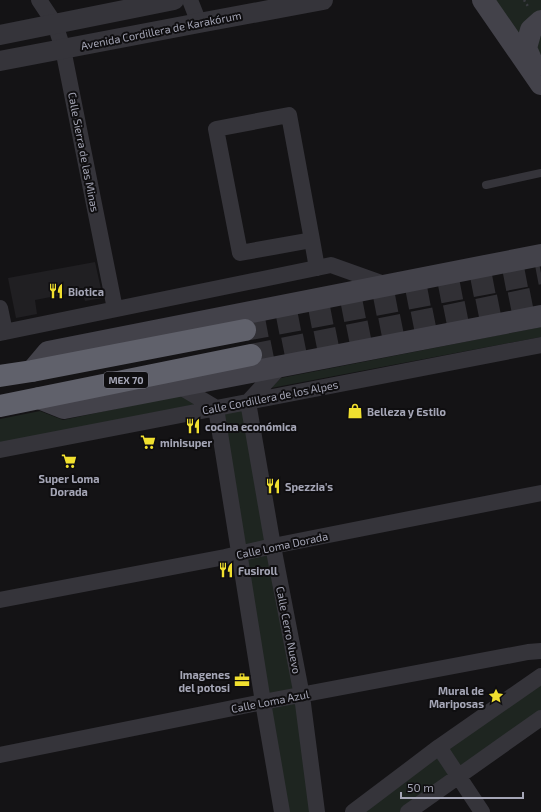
<svg xmlns="http://www.w3.org/2000/svg" width="541" height="812" font-family="'Exo 2',sans-serif">
	<rect width="100%" height="100%" fill="#141315"/>
	<path fill="#201f22" d="M95,262L103,298L85,301L82,291L35,300L37,314L16,318L8,278Z"/>
	<path fill="#1e2520" d="M495,0H541V67Z
		M541,327V337L271,388L281,378Z
		M181,395L197,405L0,444V419L40,411L63,420Z
		M247,398L317,812H282L216,408Z
		M541,676V718L408,812H353Z"/>
	<g fill="none" stroke-linecap="round" stroke-linejoin="round">
		<path stroke="#313035" stroke-width="22" stroke-dasharray="22 11" stroke-linecap="butt" d="M245,330L541,273
			M251,355L541,297"/>
		<path stroke="#3a3b41" stroke-width="2.5" stroke-dasharray="2 3" stroke-linecap="butt" d="M524,0L529,8"/>
		<path stroke="#35343a" stroke-width="8" d="M486,185L541,173"/>
		<path stroke="#35343a" stroke-width="16" d="M39,0L55,24L63,49L115,309
			M190,0L199,23
			M312,240L240,253L216,129L289,115L312,240L317,268
			M0,308L5,332
			M0,333L331,265L387,285
			M280,367L248,402L273,546L302,696L317,812
			M179,386L216,408L263,702L282,812
			M0,450L541,345
			M0,600L225,557L273,546L541,493
			M439,747L482,812
			M0,755L263,702L528,652L541,651
			M353,812L439,747L541,676
			M408,812L541,718"/>
		<path stroke="#35343a" stroke-width="20" d="M0,35L174,0
			M0,61L199,23L323,0"/>
		<path stroke="#43424a" stroke-width="22" d="M483,0L541,84
			M534,67L526,48L531,30L541,21
			M32,371L48,352L541,255
			M39,398L64,408L541,316"/>
		<path stroke="#60616b" stroke-width="22" d="M0,376L32,371L245,330
			M0,406L251,355"/>
	</g>
	<defs>
		<g id="restaurant-bare" transform="scale(1.2)"><path d="M-5-6h1v4h1v-4h1v4h1v-4h1v5L-1.5 .5V6h-2V.5L-5-1ZM5-6V6H3V1.5H1.5Q1.5-4 5-6Z" fill="#f1e02f" stroke="#0f0e10" stroke-width="2.5" paint-order="stroke"/></g>
		<g id="shop-bare" transform="scale(1.2)"><path d="M-5-2.5h2.3a2.7 3.5 0 0 1 5.4 0H5L5.5 6h-11ZM-1.5-2.5h3a1.5 2.3 0 0 0-3 0Z" fill="#f1e02f" stroke="#0f0e10" stroke-width="2.5" paint-order="stroke"/></g>
		<g id="supermarket-bare" transform="scale(1.2)"><path d="M-6-5.5h2.5l.6 2H6L4.5 2H-2.5L-4.4-4H-6ZM-1.5 3.2a1.3 1.3 0 1 0 .1 0ZM3 3.2a1.3 1.3 0 1 0 .1 0Z" fill="#f1e02f" stroke="#0f0e10" stroke-width="2.5" paint-order="stroke"/></g>
		<g id="office-bare" transform="scale(1.2)"><path d="M-6-3h4V-5.5h4V-3h4V5H-6ZM-1-4.5V-3h2v-1.5ZM-6 0V1H6V0Z" fill="#f1e02f" stroke="#0f0e10" stroke-width="2.5" paint-order="stroke"/></g>
		<g id="sight-bare" transform="scale(1.2)"><path d="M0-6L1.8-2.2L6-1.7L2.9 1.2L3.7 5.4L0 3.3L-3.7 5.4L-2.9 1.2L-6-1.7L-1.8-2.2Z" fill="#f1e02f" stroke="#0f0e10" stroke-width="2.5" paint-order="stroke"/></g>
	</defs>
	<g fill-rule="evenodd">
		<use href="#restaurant-bare" x="56" y="291"/>
		<use href="#shop-bare" x="355" y="411"/>
		<use href="#restaurant-bare" x="193" y="426"/>
		<use href="#supermarket-bare" x="148" y="442"/>
		<use href="#supermarket-bare" x="69" y="461"/>
		<use href="#restaurant-bare" x="273" y="486"/>
		<use href="#restaurant-bare" x="226" y="570"/>
		<use href="#office-bare" x="242" y="680"/>
		<use href="#sight-bare" x="496" y="696"/>
	</g>
	<g text-anchor="middle" dominant-baseline="central" stroke-width="4" stroke-linejoin="round" paint-order="stroke">
		<rect fill="#0f0e10" stroke="#787884" stroke-width="1" x="104" y="372" width="44" height="16" rx="3"/>
		<g font-size="10" font-weight="bold" fill="#a5a6b6">
			<text x="126" y="380">MEX 70</text>
		</g>
		<g font-size="11" fill="#a5a6b6" stroke="#0f0e10">
			<text transform="translate(161 30) rotate(-11)">Avenida Cordillera de Karakórum</text>
			<text transform="translate(84 152) rotate(79)">Calle Sierra de las Minas</text>
			<text transform="translate(270 397) rotate(-11)">Calle Cordillera de los Alpes</text>
			<text transform="translate(282 545) rotate(-12)">Calle Loma Dorada</text>
			<text transform="translate(289 630) rotate(79)">Calle Cerro Nuevo</text>
			<text transform="translate(270 701) rotate(-11)">Calle Loma Azul</text>
		</g>
		<g font-size="11" font-weight="bold" fill="#a5a6b6" stroke="#0f0e10" text-anchor="start">
			<text x="68" y="291">Biotica</text>
			<text x="367" y="411">Belleza y Estilo</text>
			<text x="205" y="426">cocina económica</text>
			<text x="160" y="442">minisuper</text>
			<text x="69" y="478" text-anchor="middle">Super Loma<tspan x="69" dy="13">Dorada</tspan></text>
			<text x="285" y="486">Spezzia's</text>
			<text x="238" y="570">Fusiroll</text>
			<text x="230" y="674" text-anchor="end">Imagenes<tspan x="230" dy="13">del potosi</tspan></text>
			<text x="484" y="690" text-anchor="end">Mural de<tspan x="484" dy="13">Mariposas</tspan></text>
		</g>
	</g>
	<path d="M401 792v6h122v-6" fill="none" stroke="#a5a6b6" stroke-width="2"/>
	<text x="407" y="792" font-size="12" fill="#a5a6b6" stroke="#0f0e10" stroke-width="3" paint-order="stroke">50 m</text>
</svg>
